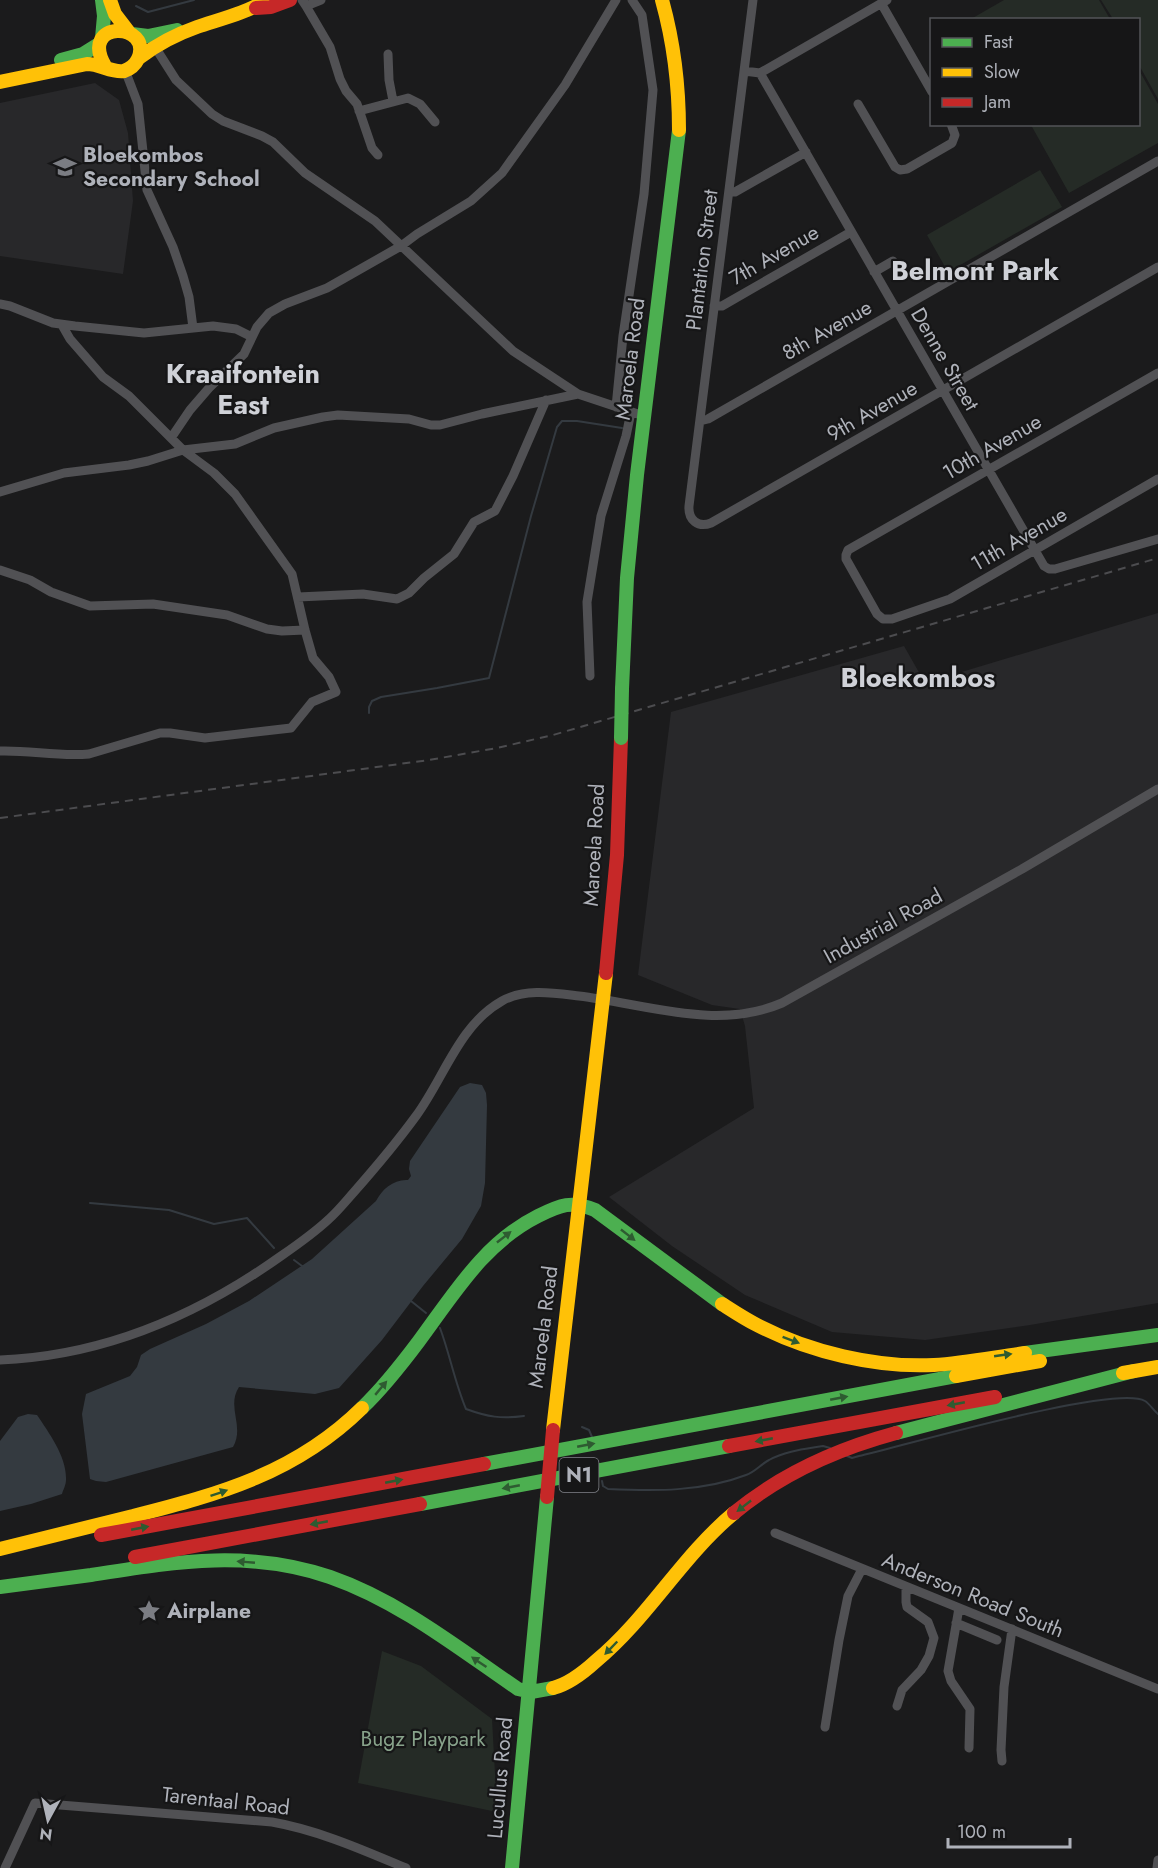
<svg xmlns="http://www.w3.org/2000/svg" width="1158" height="1868" font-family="Jost,sans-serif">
	<rect width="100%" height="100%" fill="#1b1b1c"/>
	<path fill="#28282a" d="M95,83L119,100L128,133L133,201L123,274L0,256V103Z
		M1158,613V1303L1030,1325L925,1340L832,1332L745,1295L672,1246L609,1197L754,1108L745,1026L740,1009L712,1005L638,975L671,712L904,646L925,683Z"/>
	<path fill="#252b26" d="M1004,0H1099L1110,19H971Z
		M1101,0H1158V99L1139,65L1138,20L1113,19Z
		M1139,70L1158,104V143L1069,193L1031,125L1138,124Z
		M1040,170L1062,207L948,272L927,235Z
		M382,1651L421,1666L492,1719L497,1810L492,1811L358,1783Z"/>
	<path fill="#343a40" d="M470,1083L482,1085L486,1093L487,1105L485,1183L481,1206L462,1239L423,1286L382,1340L339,1388L315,1394L239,1387C226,1407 245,1426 233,1447L106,1482L96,1481L90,1479L82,1414L86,1394L130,1376L137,1367L141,1355L150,1349L206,1324L249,1301L312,1259L376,1201C382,1189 394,1179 408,1180L411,1176L409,1169L410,1161L460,1087Z
		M28,1414L37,1415C49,1433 67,1457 66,1480C66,1485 63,1490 62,1494L31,1504L0,1511V1441L18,1417Z"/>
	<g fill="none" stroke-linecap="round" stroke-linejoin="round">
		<path stroke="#343a40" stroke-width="2" d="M136,6L148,12L194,0
			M369,713V707L372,701L381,697L437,688L489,678L531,516L557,427L562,421H577L622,428
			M90,1203L169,1210L214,1224L247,1218L274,1248
			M294,1260L302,1266
			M411,1301L426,1313
			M440,1328C450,1355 455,1383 466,1409C488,1417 501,1419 524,1416
			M582,1427L589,1430L592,1437
			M847,1456L852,1458L859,1456C903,1446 1115,1384 1145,1401C1150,1404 1153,1410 1158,1414
			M602,1481L603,1486L608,1489C654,1491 702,1492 746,1475C755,1472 761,1464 769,1460C785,1451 805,1449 823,1446L830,1448"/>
		<path stroke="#515154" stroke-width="9" d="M302,0L306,6L321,0
			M753,0L689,506C688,520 698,528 711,523L1158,267
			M881,3L932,92
			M306,6L330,47L340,79L346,91L357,104L372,148L378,155
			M155,47L176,80L212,114L223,121L262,136L273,142L305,173L375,221L513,351L578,394L644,416
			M388,54L389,80L393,101
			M125,70L138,104L147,190L173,247L183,276L189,297L193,328
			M744,71L760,73L887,0
			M760,73L1044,566L1049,569H1055L1158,539
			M858,104L895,167L900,170L907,169L952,143L955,135L951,124
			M359,111L408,98L420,104L435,122
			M729,191L735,192L806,152
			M874,272L893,261
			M0,304L10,306L53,323L75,326L144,333L213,326L236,329L252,337
			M714,306H722L851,232
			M1158,373L848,550L846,555V559L877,614L883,619H892L950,599L1158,479
			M616,407L623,336L644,194L653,90L642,15L632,0
			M700,421L708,419L1158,161
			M171,438L190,410L209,388L244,354L257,327L269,313L285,304L327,288L401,246L417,234L471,201L502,173L565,85L616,0
			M0,492L64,473L129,465L148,461L183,450L235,444L274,428L323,417L338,415L409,419L431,425H440L482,414L578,394
			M0,570L30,580L51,592L90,606L153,604L227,615L267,629L282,631L305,630
			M298,597L363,594L397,599L409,593L424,578L454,554L474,522L495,511L513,476L546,400
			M590,676L587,602L601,516L626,436L631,412
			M0,751C30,750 59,757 89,754L160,733H170L205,738L291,728L312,702L336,692L329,677L313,658L305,630L292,574L235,494L214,473L183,450L129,396L103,377L70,339L62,325
			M0,1360C103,1356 198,1315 281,1256C297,1245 314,1233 329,1219C338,1211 346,1201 354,1192C376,1167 397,1142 416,1116C444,1078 459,1025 502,1001C525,988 554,993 579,996C646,1004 717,1031 782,1003L1022,869L1158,789
			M775,1533L1158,1689
			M959,1608L948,1671L951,1681L970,1709L969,1748
			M956,1623L997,1640
			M897,1706L902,1690L921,1670L929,1656L934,1638L928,1622L907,1607L906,1602V1587
			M825,1727L839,1640L848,1596L862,1569
			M1002,1761L1001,1750L1004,1687L1012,1629
			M5,1868L35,1803L272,1822C318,1830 363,1850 406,1868
			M1157,1868L1158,1860"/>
		<path stroke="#4caf50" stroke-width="14" d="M102,0L104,16L102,38
			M132,34L148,36L177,30
			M61,60L83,54L99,44
			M622,689L627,578L637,475L679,130
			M1025,1353L1158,1335
			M362,1408C383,1388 401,1365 419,1341C454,1294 484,1243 538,1216C560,1205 572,1200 595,1210L722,1304
			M896,1433L1134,1371
			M484,1464L956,1376
			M420,1504L729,1446
			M0,1587C30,1583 60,1579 91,1575C174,1562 247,1549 330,1577C399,1601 458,1648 518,1689L531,1692L553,1688
			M512,1868L547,1497"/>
		<path stroke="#ffc107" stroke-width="14" d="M110,0L115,14L128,31
			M662,0C674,43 679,85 679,130
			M139,58C156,45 177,34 197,27C221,19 246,13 267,0
			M0,82L87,64C100,64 112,73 124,71C130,69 135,65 138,59C154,22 78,19 105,66
			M722,1304C733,1311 745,1319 757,1325C809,1352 876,1368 934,1365C964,1363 995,1357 1025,1353
			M1123,1373L1158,1367
			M956,1376L1040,1361
			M553,1430L606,973
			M0,1549C45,1538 89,1527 133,1516C220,1494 296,1473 362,1408
			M553,1688C569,1684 584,1672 596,1661C648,1618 682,1556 734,1513"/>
		<path stroke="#c62828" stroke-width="14" d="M256,8L271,7L290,0
			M606,973L617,855L621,738
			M729,1446L995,1397
			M734,1513C781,1474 837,1449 896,1433
			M101,1535L484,1464
			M135,1557L420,1504"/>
		<path stroke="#4c4c4f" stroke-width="2" stroke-dasharray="8 6" stroke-linecap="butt" d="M0,818L429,760L497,748L553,735L1158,558"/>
		<path stroke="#4caf50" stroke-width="14" d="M621,738L622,689"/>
		<path stroke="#c62828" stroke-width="14" d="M547,1497L553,1430"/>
	</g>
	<defs><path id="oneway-solid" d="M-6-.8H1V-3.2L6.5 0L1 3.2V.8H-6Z" transform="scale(1.5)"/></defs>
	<g fill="#2e5b31">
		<use href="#oneway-solid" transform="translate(628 1235) rotate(38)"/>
		<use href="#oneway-solid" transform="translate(504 1237) rotate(-38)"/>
		<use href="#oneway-solid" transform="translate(791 1340) rotate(21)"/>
		<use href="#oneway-solid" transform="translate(1003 1355) rotate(-8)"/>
		<use href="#oneway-solid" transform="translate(381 1388) rotate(-50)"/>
		<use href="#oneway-solid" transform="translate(839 1398) rotate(-11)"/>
		<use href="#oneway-solid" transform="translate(956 1404) rotate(169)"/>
		<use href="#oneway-solid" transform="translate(764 1440) rotate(169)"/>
		<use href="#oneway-solid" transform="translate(586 1445) rotate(-11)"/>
		<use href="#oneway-solid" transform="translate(394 1481) rotate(-11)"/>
		<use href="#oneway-solid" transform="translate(511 1487) rotate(169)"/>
		<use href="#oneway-solid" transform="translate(219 1493) rotate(-19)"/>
		<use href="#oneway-solid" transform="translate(744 1506) rotate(142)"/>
		<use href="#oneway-solid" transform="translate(319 1523) rotate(169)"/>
		<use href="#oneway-solid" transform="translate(140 1528) rotate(-11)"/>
		<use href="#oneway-solid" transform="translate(246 1562) rotate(-175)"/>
		<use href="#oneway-solid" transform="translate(611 1648) rotate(134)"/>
		<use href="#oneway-solid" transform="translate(479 1662) rotate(-146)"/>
	</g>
	<defs>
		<g id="school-bare" transform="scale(1.8)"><path d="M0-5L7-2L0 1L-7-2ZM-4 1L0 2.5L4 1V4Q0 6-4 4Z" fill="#7b7d83" stroke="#161617" stroke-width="2.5" paint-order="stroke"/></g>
		<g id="sight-bare" transform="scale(1.8)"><path d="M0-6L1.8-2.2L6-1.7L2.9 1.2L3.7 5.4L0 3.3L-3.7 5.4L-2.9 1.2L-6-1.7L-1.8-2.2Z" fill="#7b7d83" stroke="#161617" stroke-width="2.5" paint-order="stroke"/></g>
	</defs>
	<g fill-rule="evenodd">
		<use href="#school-bare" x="65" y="167"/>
		<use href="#sight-bare" x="149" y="1611"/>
	</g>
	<g text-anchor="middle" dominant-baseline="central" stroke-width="4.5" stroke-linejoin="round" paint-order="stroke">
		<rect fill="#161617" stroke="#818389" stroke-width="1.5" x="559.5" y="1458" width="39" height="34" rx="4.5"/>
		<g font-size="20" font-weight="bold" fill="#afb2ba">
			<text x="579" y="1475">N1</text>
		</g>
		<g font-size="21" font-weight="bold" fill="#afb2ba" stroke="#161617" text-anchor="start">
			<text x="83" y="155">Bloekombos<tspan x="83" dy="24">Secondary School</tspan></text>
			<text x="167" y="1611">Airplane</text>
		</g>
		<g font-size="21" fill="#afb2ba" stroke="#161617">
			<text transform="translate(774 255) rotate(-30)">7th Avenue</text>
			<text transform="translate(702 260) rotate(-83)">Plantation Street</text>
			<text transform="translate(827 330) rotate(-30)">8th Avenue</text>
			<text transform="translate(630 359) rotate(-83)">Maroela Road</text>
			<text transform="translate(945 359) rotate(60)">Denne Street</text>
			<text transform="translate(872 411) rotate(-30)">9th Avenue</text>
			<text transform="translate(992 447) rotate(-30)">10th Avenue</text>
			<text transform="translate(1019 539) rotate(-30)">11th Avenue</text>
			<text transform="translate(594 845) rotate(-87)">Maroela Road</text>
			<text transform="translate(883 926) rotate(-29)">Industrial Road</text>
			<text transform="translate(543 1327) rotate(-83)">Maroela Road</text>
			<text transform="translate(973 1595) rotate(22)">Anderson Road South</text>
			<text transform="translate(500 1778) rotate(-85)">Lucullus Road</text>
			<text transform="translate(226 1801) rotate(6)">Tarentaal Road</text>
		</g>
		<g font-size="21" fill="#88a38b" stroke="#161617">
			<text x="423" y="1739">Bugz Playpark</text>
		</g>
		<g font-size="27" font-weight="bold" fill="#cfd1d7" stroke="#161617">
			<text x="975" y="270">Belmont Park</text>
			<text x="243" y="373">Kraaifontein<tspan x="243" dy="31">East</tspan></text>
			<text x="918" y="677">Bloekombos</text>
		</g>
	</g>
	<rect x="930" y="18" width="210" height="108" fill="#161617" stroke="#535458" stroke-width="1.5"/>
	<rect x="942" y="38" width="30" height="9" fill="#4caf50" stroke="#535458" stroke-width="1.5"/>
	<text x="984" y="48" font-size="18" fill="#afb2ba">Fast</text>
	<rect x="942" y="68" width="30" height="9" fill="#ffc107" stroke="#535458" stroke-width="1.5"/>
	<text x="984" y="78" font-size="18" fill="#afb2ba">Slow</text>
	<rect x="942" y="98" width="30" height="9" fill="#c62828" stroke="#535458" stroke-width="1.5"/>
	<text x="984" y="108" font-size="18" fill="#afb2ba">Jam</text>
	<g transform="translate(48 1820) rotate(188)" stroke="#161617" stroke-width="4.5" paint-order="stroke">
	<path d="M0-4.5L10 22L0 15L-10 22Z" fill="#afb2ba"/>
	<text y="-9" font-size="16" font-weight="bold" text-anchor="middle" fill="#afb2ba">N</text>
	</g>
	<path d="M948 1838v9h122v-9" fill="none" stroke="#afb2ba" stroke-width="3"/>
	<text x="957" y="1838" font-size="18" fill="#afb2ba" stroke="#161617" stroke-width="4.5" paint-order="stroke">100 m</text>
</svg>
